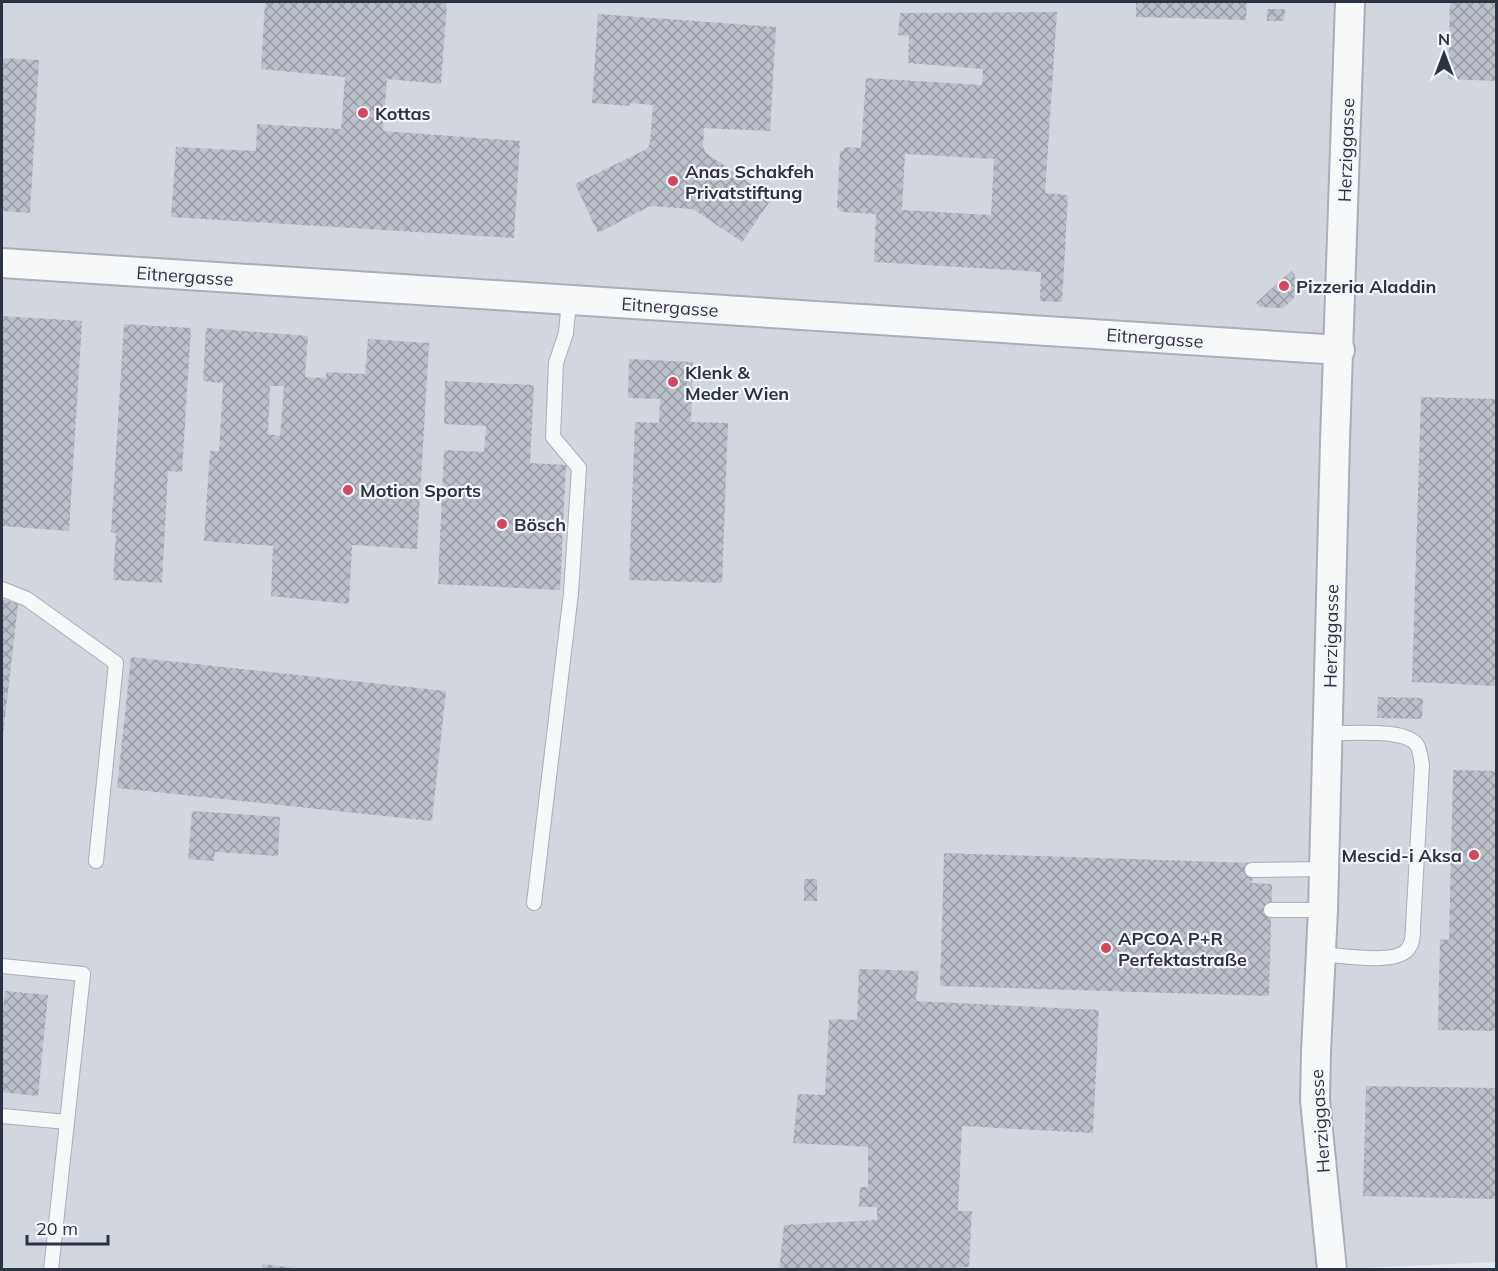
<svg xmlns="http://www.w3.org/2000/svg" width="1498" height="1271" font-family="Mulish,sans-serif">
	<defs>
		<pattern id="building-cross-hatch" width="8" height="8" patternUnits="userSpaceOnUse" patternTransform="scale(1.5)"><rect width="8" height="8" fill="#bbc0ca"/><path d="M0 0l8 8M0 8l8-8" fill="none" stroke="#989da6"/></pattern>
	</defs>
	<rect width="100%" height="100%" fill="#e4e7ec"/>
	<path fill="#d2d6de" d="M2,2H1496V1262L1312,1270H2Z"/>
	<path fill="url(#building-cross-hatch)" fill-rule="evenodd" d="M265,2H447L441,84L387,79L383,131L520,141L514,238L171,217L176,147L256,151L257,124L341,129L345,77L261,69Z
		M1136,2H1247L1246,20L1136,17Z
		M1450,2H1496V81L1448,79Z
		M1267,9H1285L1284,21H1267Z
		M1057,12L1045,193L1068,195L1062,302L1040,301L1041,272L874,262L876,214L842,212L837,207L840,152L846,147L861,148L866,78L982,85L983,69L908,63L909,36L898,35L900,13ZM905,154L994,159L991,215L902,210Z
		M598,14L776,27L770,131L704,128L703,147L706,153L772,198L742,242L693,209L650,206L598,233L575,184L647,149L650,143L653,105L630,103V106L592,103Z
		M2,58L39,60L30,213L2,211Z
		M1291,271L1295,275L1294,298L1283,308L1260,307L1256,303Z
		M2,316L82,321L69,531L2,526Z
		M124,324L191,328L182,472L168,471L162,583L113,580L116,533L111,532Z
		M206,328L308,336L305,377L326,378V372L365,374L368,339L429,343L417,549L352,545L349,604L271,596L273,546L204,541L210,451H219L223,383L203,381ZM270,386H284L280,436L268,434Z
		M629,359L693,362L691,422L728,423L722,583L629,580L635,422L659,423L660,399L628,398Z
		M445,381L534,385L530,463L566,465L560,590L438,584L444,450L484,452L486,426L444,424Z
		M1421,397L1496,399V686L1412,682Z
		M2,599L18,604L3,736H2Z
		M131,657L446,691L432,821L117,788Z
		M1378,697L1423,698L1422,719L1377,718Z
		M1453,770L1496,771V1031L1438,1030L1440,939L1449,940Z
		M192,811L280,817L278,856L215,852L214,861L188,859Z
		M944,853L1253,863L1252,883L1272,884L1269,996L940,986Z
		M804,879H817V901H804Z
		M859,969L919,971L916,1001L1099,1010L1093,1133L962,1126L958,1211H972L969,1267L912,1270H779L784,1225L877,1220V1207H859L860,1187H868V1147L793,1143L798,1094L825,1095L829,1019L857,1020Z
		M5,991L48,995L38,1096L2,1092V1015Z
		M1366,1086L1496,1088V1199L1363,1196Z
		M262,1264L294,1268V1270H262Z"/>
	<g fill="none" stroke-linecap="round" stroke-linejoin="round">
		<g stroke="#a9aeb7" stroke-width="16">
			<path id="service" d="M2,589L27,599L116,663L96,861
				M1252,870L1325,869
				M534,903L571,593L579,468L553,437L556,363L566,333L569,300
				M1271,910H1323
				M1320,954C1340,955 1394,965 1407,950C1413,944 1413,935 1413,927L1422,765C1421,760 1420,752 1418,747C1409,727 1348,734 1328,733
				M2,966L83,974L51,1270
				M2,1116L67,1122"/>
		</g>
		<g stroke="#a9aeb7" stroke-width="32">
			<path id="minor" d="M2,263L1340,350
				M1332,1270L1315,1100L1316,1052L1323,910L1335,441L1350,2"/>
		</g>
		<use href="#service" stroke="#f7f8fa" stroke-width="14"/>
		<use href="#minor" stroke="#f7f8fa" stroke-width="28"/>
	</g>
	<g fill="#d1495b" stroke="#f4f6f9" stroke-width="2">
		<circle cx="363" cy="113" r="6"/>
		<circle cx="673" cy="181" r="6"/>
		<circle cx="1284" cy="286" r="6"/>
		<circle cx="673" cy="382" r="6"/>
		<circle cx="348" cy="490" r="6"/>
		<circle cx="502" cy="524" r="6"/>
		<circle cx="1474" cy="855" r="6"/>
		<circle cx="1106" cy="948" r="6"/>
	</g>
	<g text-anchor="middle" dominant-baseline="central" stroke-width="4.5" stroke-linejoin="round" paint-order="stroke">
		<g font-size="18" font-weight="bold" fill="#2b3445" stroke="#f4f6f9" text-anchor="start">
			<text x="375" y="113">Kottas</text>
			<text x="685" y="171">Anas Schakfeh<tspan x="685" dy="21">Privatstiftung</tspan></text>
			<text x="1296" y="286">Pizzeria Aladdin</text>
			<text x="685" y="372">Klenk &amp;<tspan x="685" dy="21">Meder Wien</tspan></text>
			<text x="360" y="490">Motion Sports</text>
			<text x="514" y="524">Bösch</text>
			<text x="1462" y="855" text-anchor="end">Mescid-i Aksa</text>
			<text x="1118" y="938">APCOA P+R<tspan x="1118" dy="21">Perfektastraße</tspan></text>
		</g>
		<g font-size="18" fill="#2b3445" stroke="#f4f6f9">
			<text transform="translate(1346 150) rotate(-88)">Herziggasse</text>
			<text transform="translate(185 276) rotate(4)">Eitnergasse</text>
			<text transform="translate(670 307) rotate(4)">Eitnergasse</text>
			<text transform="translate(1155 338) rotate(4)">Eitnergasse</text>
			<text transform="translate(1331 636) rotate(-89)">Herziggasse</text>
			<text transform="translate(1320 1121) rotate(-94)">Herziggasse</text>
		</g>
	</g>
	<rect width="1498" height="1271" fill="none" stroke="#2b3445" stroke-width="6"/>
	<g transform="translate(1444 54)" stroke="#f4f6f9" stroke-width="4.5" paint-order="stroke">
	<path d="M0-4.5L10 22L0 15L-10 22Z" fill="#2b3445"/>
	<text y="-9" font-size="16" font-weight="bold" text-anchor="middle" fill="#2b3445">N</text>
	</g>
	<path d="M27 1235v9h81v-9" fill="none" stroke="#2b3445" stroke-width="3"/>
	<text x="36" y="1235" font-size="18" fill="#2b3445" stroke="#f4f6f9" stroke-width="4.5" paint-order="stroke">20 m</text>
</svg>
